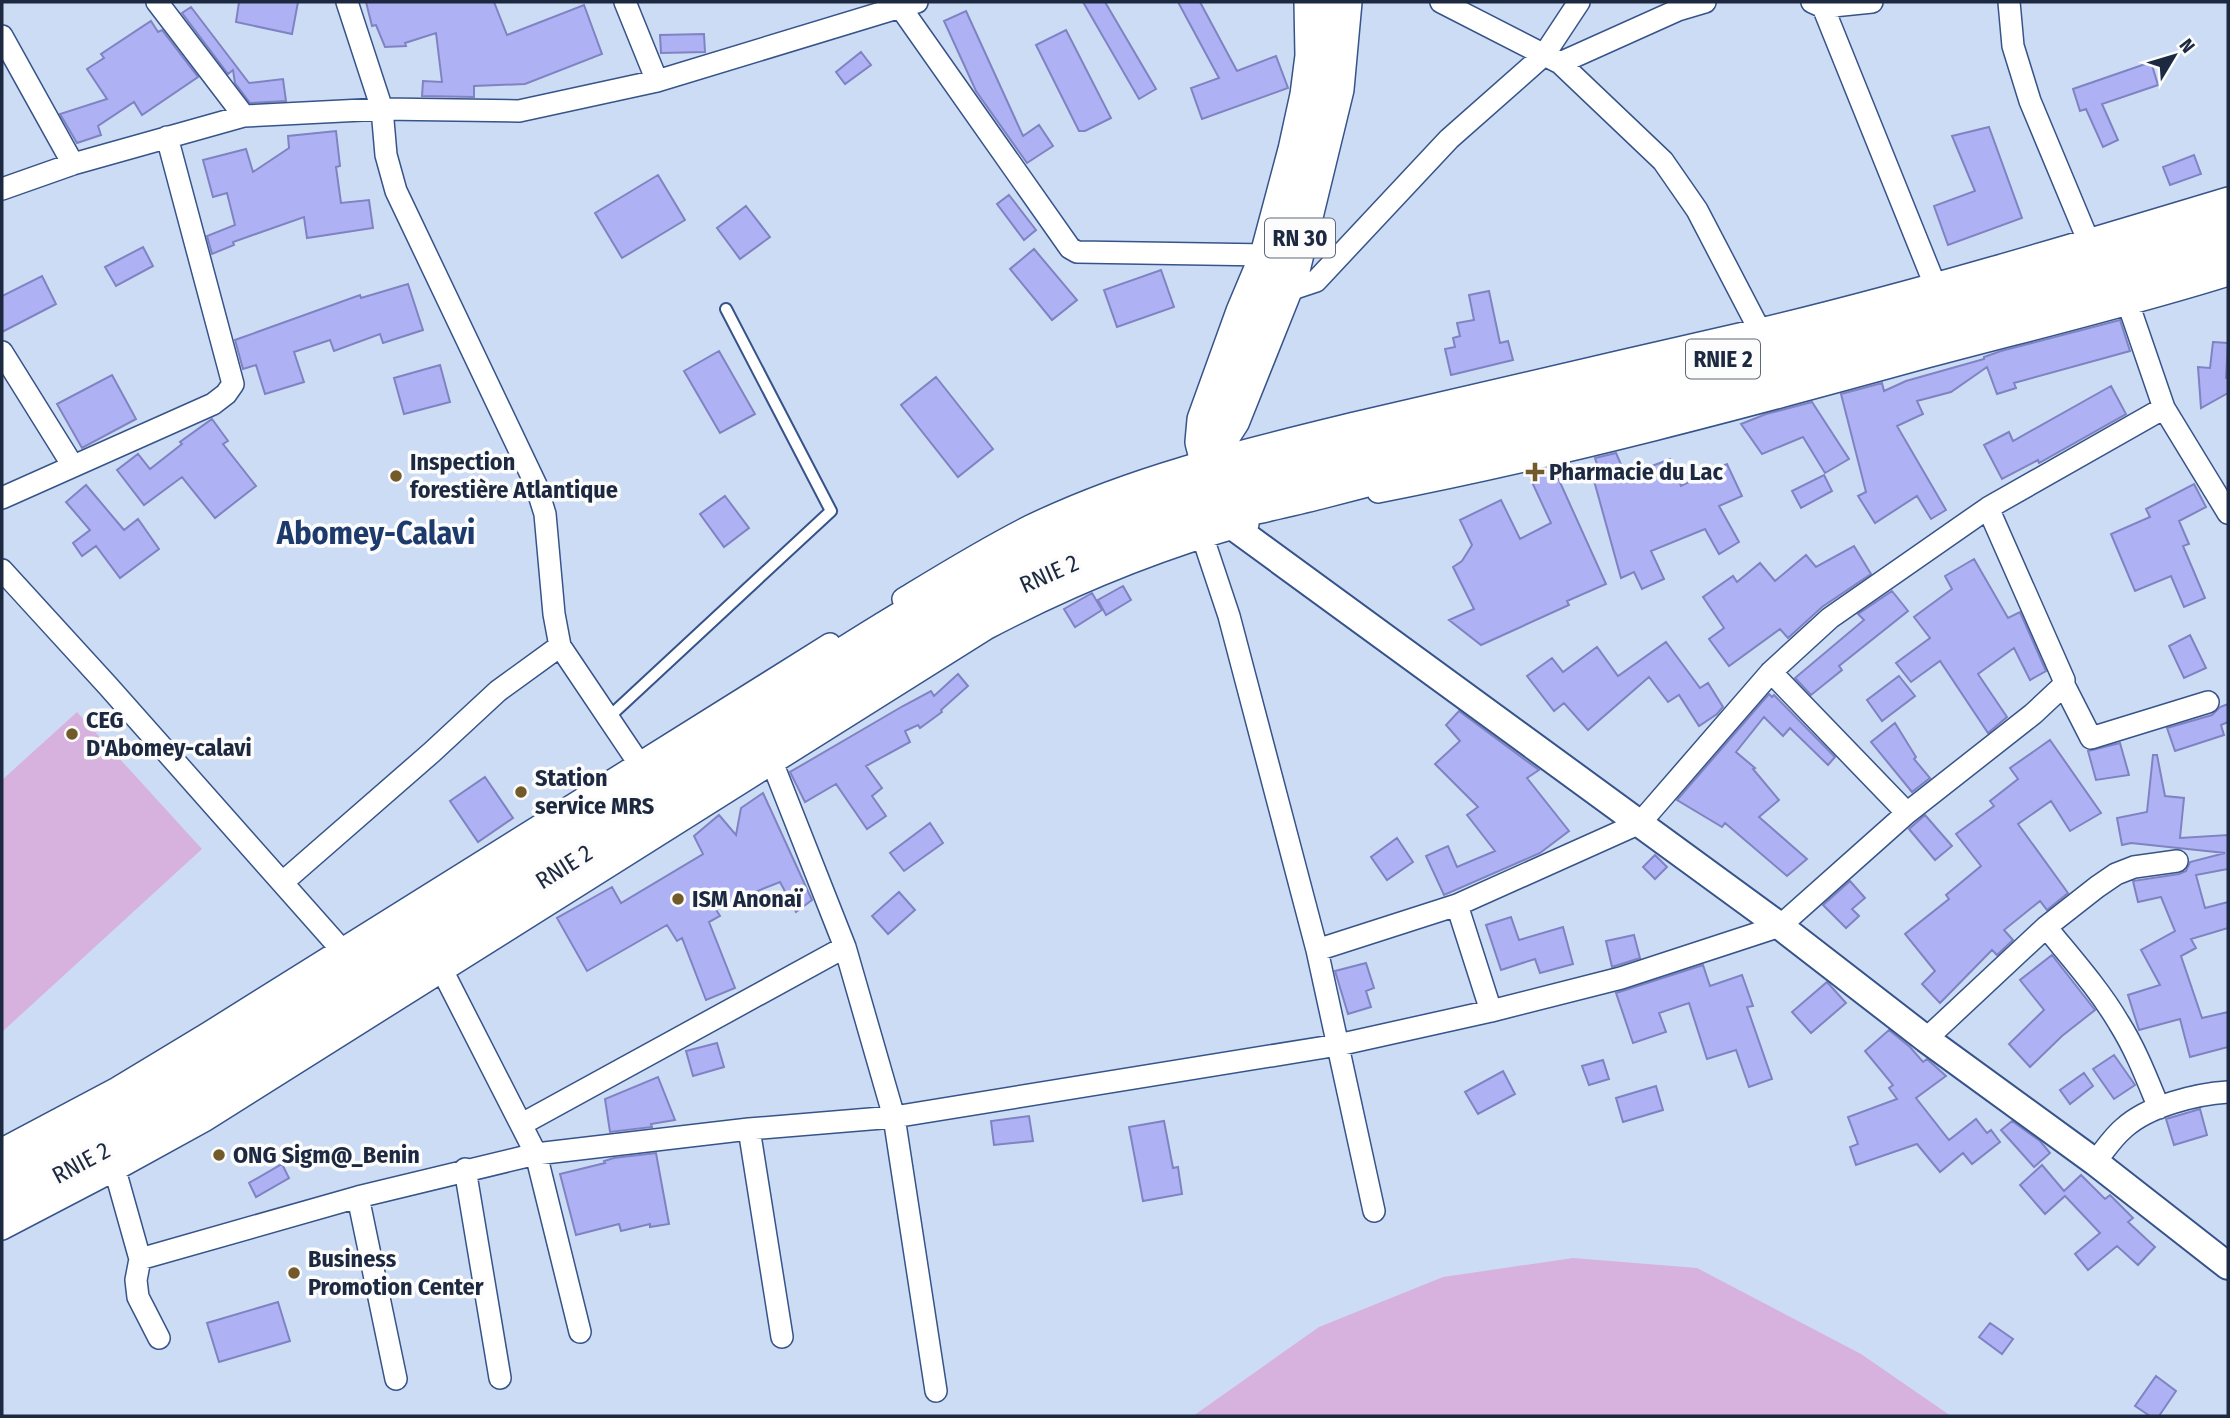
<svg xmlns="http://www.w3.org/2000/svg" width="2230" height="1418" font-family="'Fira Sans Condensed',sans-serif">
	<rect width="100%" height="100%" fill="#cddcf5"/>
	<path fill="#d7b2de" d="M77,712L202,849L2,1032V780Z
		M1573,1258L1697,1268L1861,1354L1951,1416H1193L1319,1327L1443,1277Z"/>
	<path fill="#aeb2f5" stroke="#7f83c2" stroke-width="2" d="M239,2H298L292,34L236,22Z
		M366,2H494L507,35L584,5L602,54L525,84L474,86V97L422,96L423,81L442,82L436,33L405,43L406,46L385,47L376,25L372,26Z
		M1083,2H1105L1156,89L1139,99Z
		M1178,2H1200L1237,71L1276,56L1288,88L1202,119L1191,88L1219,78Z
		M191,7L249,83L283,79L286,101L250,103L235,83L233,70L228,74L182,13Z
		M966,11L1023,136L1039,125L1053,146L1027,163L976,91L944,21Z
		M151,21L158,32L162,30L198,77L142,115L134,102L98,126L101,135L77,143L60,114L107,99L87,69L104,58L101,54Z
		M1066,30L1111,118L1085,131H1079L1036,45Z
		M704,34L705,52L661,53L660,35Z
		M861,52L871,65L845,84L836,72Z
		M2151,62L2158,85L2102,104L2118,140L2103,147L2086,109L2080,111L2073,89Z
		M1989,127L2022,218L1948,245L1934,206L1975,191L1952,136Z
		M336,131L340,166L336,167L341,203L369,200L373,228L307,238L304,217L233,242L234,245L212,254L207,236L235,225L227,193L213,197L203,160L246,149L253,172L289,148L288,136Z
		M2194,155L2201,174L2170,185L2163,167Z
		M658,175L685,220L622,258L595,213Z
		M1009,195L1036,230L1024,240L997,204Z
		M746,206L770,237L740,259L717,228Z
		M143,247L153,266L116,286L105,267Z
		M1034,249L1077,300L1052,320L1010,269Z
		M1161,270L1174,307L1117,327L1104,290Z
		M42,276L56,304L2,332V296Z
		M408,284L423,330L383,343L380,334L334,351L330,340L294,352L304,382L265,394L256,365L243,369L235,340L360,295L361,298Z
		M1489,291L1500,343L1508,341L1513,360L1451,375L1445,349L1455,347L1453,338L1460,336L1457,323L1474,320L1469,295Z
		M2120,320L2130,351L2014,383L2016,388L1997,394L1987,367L1951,392L1917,401L1923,414L1897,426L1946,510L1931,519L1917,496L1875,523L1858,496L1866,492L1841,394L1882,383L1884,391L1906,381L1984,359V357L2001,351Z
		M2213,342L2228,343L2226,378H2228V393L2201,408L2198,367L2210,368Z
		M719,351L755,414L720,433L684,371Z
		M440,365L450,402L404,414L394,378Z
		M112,375L136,419L82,448L57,404Z
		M936,377L993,449L958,477L901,405Z
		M2111,386L2126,414L2039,463L2038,460L2002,479L1984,445L2009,432L2013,441Z
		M1812,402L1849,459L1825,473L1803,437L1762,454L1741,424L1766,414Z
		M212,419L228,441L223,444L256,486L215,518L182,477L144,505L117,470L138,454L150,469L182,444L180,442Z
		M1616,453L1626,476L1670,459L1681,486L1727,464L1742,496L1719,506L1739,542L1719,554L1705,529L1651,551L1664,579L1642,589L1634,572L1621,578L1593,477L1600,474L1595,458Z
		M1554,469L1606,584L1567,601L1569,605L1481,645L1449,620L1474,609L1453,567L1462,561L1472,545L1460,520L1501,500L1520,539L1551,523L1531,480Z
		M1824,475L1832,491L1801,508L1792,491Z
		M2194,484L2206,507L2179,521L2189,544L2183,546L2205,598L2184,607L2171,576L2135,591L2111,534L2150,517L2146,509Z
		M86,485L124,530L138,519L159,549L120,578L96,546L82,556L73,543L90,530L66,502Z
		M725,496L749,528L724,547L700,514Z
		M1854,546L1871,574L1822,607L1788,638L1780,629L1729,666L1709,639L1724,628L1703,597L1733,576L1737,582L1760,563L1775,581L1806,555L1816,567Z
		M1974,559L2008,618L2020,612L2046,671L2030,680L2014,648L1978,674L2007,717L1988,733L1940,661L1911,682L1896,663L1930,638L1914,617L1952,589L1945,576Z
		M1123,586L1131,600L1106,615L1098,600Z
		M1892,591L1908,611L1839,666L1842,670L1811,695L1795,678L1864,620L1858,614Z
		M1092,593L1102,610L1075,627L1064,609Z
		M2190,635L2206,668L2184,678L2169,646Z
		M1666,642L1700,688L1708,683L1723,707L1717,714L1699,726L1679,695L1668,702L1649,677L1588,730L1564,703L1554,711L1527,676L1552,658L1563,672L1597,647L1618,676Z
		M958,674L968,686L941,710L942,712L920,728L918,725L905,731L910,742L866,766L882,788L872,796L886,816L867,829L836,784L805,802L790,772L903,706L931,691L934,696Z
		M1899,676L1915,696L1882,721L1867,700Z
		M1769,694L1772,697L1774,695L1835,757L1828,765L1790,728L1783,736L1764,717L1736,752L1755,768L1753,769L1779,800L1759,817L1807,859L1787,876L1725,823L1722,827L1677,800Z
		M2228,704V722L2221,725L2224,735L2175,751L2167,728L2212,715L2220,707Z
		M1459,711L1539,770L1527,778L1569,831L1540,853L1444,895L1426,856L1448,846L1457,867L1495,851L1467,815L1478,807L1435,764L1460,741L1446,725Z
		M1895,723L1916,757L1914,759L1930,778L1912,792L1871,742Z
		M2050,740L2101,813L2070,831L2051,801L2018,824L2068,893L2047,910L2040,901L2004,930L2013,940L1997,955L1992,950L1940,1003L1922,984L1935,971L1905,934L1949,899L1946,895L1981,866L1956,834L1994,806L1990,801L2018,779L2010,768Z
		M2120,743L2129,775L2096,780L2088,751Z
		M2153,755H2157L2165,796L2184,798L2180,838L2228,835V869L2196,875L2205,908L2228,902V928L2191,939L2196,948L2181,956L2202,1018L2228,1012V1047L2190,1057L2180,1019L2139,1030L2128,995L2160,985L2141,950L2175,931L2161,897L2138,902L2133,881L2179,874L2186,871L2190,862L2225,853L2131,843L2122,845L2117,818L2147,812Z
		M485,777L513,818L478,842L450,801Z
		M763,793L812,900L796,912L780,882L715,908L720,916L709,922L735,988L706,1000L682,938L677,941L667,925L587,971L557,918L612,887L621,903L703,854L694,836L719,815L736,835L741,808Z
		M1925,815L1952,846L1935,860L1909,829Z
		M930,823L943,843L904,871L890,853Z
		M1397,838L1413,862L1387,880L1371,857Z
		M1655,855L1667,867L1655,879L1643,867Z
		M1850,881L1865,898L1852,909L1859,916L1846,928L1823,905Z
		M899,892L915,910L888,934L872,916Z
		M1511,917L1519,940L1563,927L1573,964L1540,973L1535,959L1501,970L1486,925Z
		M1634,935L1640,958L1612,967L1606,941Z
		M2052,955L2095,1010L2062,1036L2030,1067L2009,1044L2044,1010L2020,980Z
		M1366,963L1374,988L1366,991L1371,1007L1348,1014L1335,971Z
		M1703,965L1710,986L1742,975L1753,1006L1747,1007L1772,1079L1749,1087L1736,1050L1707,1059L1689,1003L1659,1013L1666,1032L1633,1043L1616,993Z
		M1827,982L1846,1003L1811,1033L1792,1012Z
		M1889,1030L1910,1047L1923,1062L1927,1059L1946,1076L1916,1098L1949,1140L1976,1119L1987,1133L1991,1130L2000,1142L1972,1164L1963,1153L1940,1172L1917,1144L1856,1165L1850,1147L1858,1144L1848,1117L1897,1099L1889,1088L1893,1085L1865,1051Z
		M717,1043L724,1067L693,1076L686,1051Z
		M2114,1055L2135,1085L2114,1099L2093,1069Z
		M1603,1060L1609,1079L1589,1085L1582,1066Z
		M1503,1071L1515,1094L1478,1114L1465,1092Z
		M2084,1073L2093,1086L2070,1104L2060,1090Z
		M658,1077L675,1120L651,1124L652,1127L610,1132L605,1099Z
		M1656,1086L1663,1110L1623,1122L1616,1098Z
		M2200,1109L2207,1135L2174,1145L2166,1119Z
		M1029,1116L1033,1141L994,1145L991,1121Z
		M1164,1121L1173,1168L1178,1167L1182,1194L1143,1201L1129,1127Z
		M2012,1121L2040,1141L2050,1153L2034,1167L2001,1130Z
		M656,1153L669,1224L650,1227V1224L621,1231L619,1224L576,1235L560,1174L605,1163L604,1161L614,1158Z
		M282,1164L289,1178L256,1197L249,1183Z
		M2042,1165L2064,1191L2081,1175L2105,1199L2110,1195L2133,1218L2128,1222L2155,1247L2138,1265L2117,1246L2088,1270L2075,1254L2100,1233L2065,1196L2045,1214L2020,1185Z
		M278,1302L290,1341L219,1362L207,1323Z
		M1990,1323L2013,1339L2002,1354L1979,1337Z
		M2156,1376L2176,1391L2159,1416H2150L2135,1406Z"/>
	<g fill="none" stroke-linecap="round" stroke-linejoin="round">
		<g stroke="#365489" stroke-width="14">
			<path id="service" d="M609,717L831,511L726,309"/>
		</g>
		<g stroke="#365489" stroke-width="24">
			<path id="minor" d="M157,2L244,116
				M347,2L382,109L386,155L396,191L536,485L545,514L554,614L560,646L638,762
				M625,2L657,81
				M1441,2L1560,63L1663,161L1697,210L1759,329
				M1812,2L1823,7L1872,2
				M2009,2L2013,46L2030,101L2088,240
				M1823,7L1935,285
				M901,8L1070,248L1077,252L1268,255
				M2,36L73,164
				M1560,63L1678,10L1705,2
				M2,189L73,164L244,116L382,109L519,111L657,81L917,2
				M1283,292L1316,281L1449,139L1544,55L1579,2
				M2129,306L2164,408L2228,513
				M2,352L73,466
				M1378,492C1563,456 1746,407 1927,357C2028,330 2129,306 2228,275
				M2,498L213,404L226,394L233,384L167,137
				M1203,538L1229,616L1317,950L1374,1211
				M2,570L108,686L341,949
				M903,599C944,574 986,548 1030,526C1133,476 1244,450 1355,423C1489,391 1623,361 1757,330C1916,292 2072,245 2228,198
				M1771,672L1907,813
				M2064,685L2091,738L2208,702
				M772,762L845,947L894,1117L936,1391
				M283,882L431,753L498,691L560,646
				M1457,905L1491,1011
				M2046,927C2072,959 2099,989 2119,1023C2136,1050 2147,1079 2159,1108
				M1317,950L1457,905L1640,823L1771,672L1830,618L1988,508L2164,408
				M442,970L536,1154L580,1332
				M1926,1039L2046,927L2097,887L2116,874L2134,867L2177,861
				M522,1124L845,947
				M749,1129L782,1337
				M2,1149L117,1088L208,1033L830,644
				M2095,1162C2104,1151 2113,1137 2124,1128C2148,1106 2196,1094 2228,1092
				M465,1169L500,1378
				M115,1170L140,1259L136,1280L138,1297L159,1338
				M358,1197L396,1379
				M2,1229L115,1170L204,1121L986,629C1070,585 1157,549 1248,524
				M140,1259L358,1197L536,1154L749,1129L894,1117L1338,1045L1491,1011L1621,978L1780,926L1907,813L2033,714L2064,685V680L1988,508"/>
		</g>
		<g stroke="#365489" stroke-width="30">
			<path id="tertiary" d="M1225,511L1235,528L1780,926L1926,1039L2095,1162L2228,1266"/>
		</g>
		<g stroke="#365489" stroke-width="38">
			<path id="primary" d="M1207,459L1232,420L1292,270L1336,89L1344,2
				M1223,506L1213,480L1203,442L1205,420L1244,312L1268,255L1296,150L1308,95L1313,56L1312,2"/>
		</g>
		<g stroke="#365489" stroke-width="40">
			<path id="trunk" d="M2,1170C110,1116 214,1054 318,991C458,901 598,812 739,723C892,626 1034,528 1213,480L1790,342L2106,258L2228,221
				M2,1206C336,1031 644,808 966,614C1020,585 1077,557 1135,537C1195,516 1258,506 1320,490C1431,461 1542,434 1654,408C1736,390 1817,367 1897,345C2008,315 2119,286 2228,252"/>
		</g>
		<use href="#service" stroke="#fff" stroke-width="10"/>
		<use href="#minor" stroke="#fff" stroke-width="21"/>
		<use href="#tertiary" stroke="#fff" stroke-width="26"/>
		<use href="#primary" stroke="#fff" stroke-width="35"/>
		<use href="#trunk" stroke="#fff" stroke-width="37"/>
	</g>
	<g fill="#735a2b" stroke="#fcfcfc" stroke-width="2.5">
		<path d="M1531.5 461.5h7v7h7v7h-7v7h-7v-7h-7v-7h7z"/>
		<circle cx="396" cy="476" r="7"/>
		<circle cx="72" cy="734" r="7"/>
		<circle cx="521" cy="792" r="7"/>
		<circle cx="678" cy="899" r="7"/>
		<circle cx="219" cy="1155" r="7"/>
		<circle cx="294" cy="1273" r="7"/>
	</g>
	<g text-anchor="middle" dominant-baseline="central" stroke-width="7" stroke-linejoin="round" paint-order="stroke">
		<g fill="#fcfcfc" stroke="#5f6879" stroke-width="2">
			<rect x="1265" y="218.5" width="70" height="39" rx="5"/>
			<rect x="1686" y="339.5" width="74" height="39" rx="5"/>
		</g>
		<g font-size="23" font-weight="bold" fill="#1c2941">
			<text x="1300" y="238">RN 30</text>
			<text x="1723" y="359">RNIE 2</text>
		</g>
		<g font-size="24" font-weight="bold" fill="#1c2941" stroke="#fcfcfc" text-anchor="start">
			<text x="410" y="462">Inspection<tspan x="410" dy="28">forestière Atlantique</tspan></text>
			<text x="1549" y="472">Pharmacie du Lac</text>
			<text x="86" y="720">CEG<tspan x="86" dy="28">D'Abomey-calavi</tspan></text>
			<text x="535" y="778">Station<tspan x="535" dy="28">service MRS</tspan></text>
			<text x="692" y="899">ISM Anonaï</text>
			<text x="233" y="1155">ONG Sigm@_Benin</text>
			<text x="308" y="1259">Business<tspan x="308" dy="28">Promotion Center</tspan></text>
		</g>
		<g font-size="24" fill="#1c2941" stroke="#fcfcfc">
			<text transform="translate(1049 574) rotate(-24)">RNIE 2</text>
			<text transform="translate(564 867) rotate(-32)">RNIE 2</text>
			<text transform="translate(81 1163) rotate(-28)">RNIE 2</text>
		</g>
		<g font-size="32" font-weight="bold" fill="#1d3a6d" stroke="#fcfcfc">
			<text x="376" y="533">Abomey-Calavi</text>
		</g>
	</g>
	<rect width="2230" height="1418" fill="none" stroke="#1c2941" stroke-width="7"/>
	<g transform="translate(2174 56) rotate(52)" stroke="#fcfcfc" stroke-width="5" paint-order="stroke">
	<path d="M0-5L12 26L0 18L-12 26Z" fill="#1c2941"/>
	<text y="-10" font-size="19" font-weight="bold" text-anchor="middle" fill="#1c2941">N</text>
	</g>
</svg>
